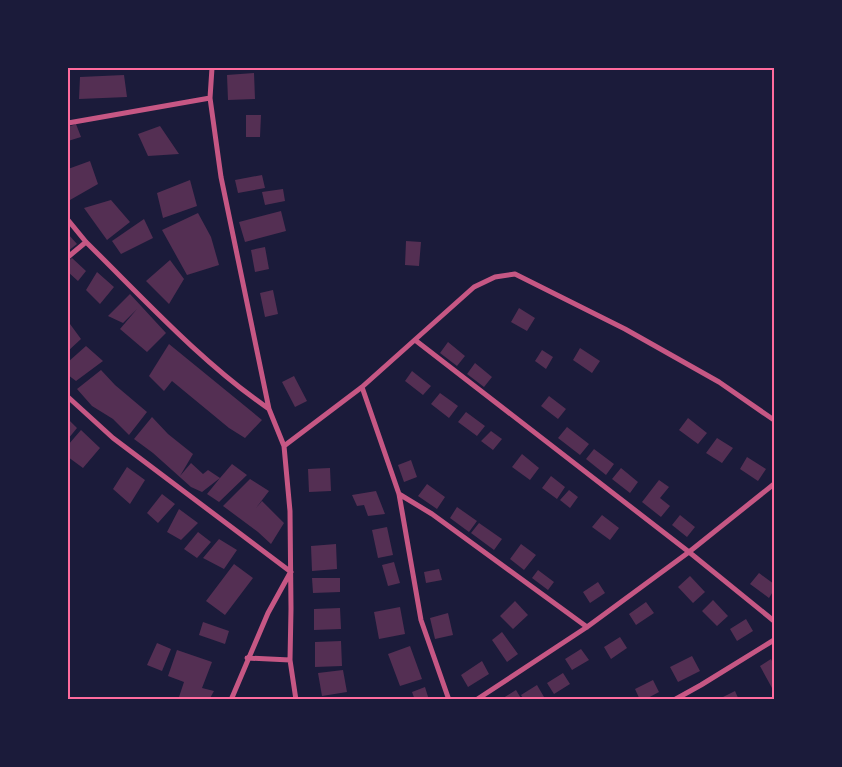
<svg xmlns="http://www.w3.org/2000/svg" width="842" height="767" font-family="'IBM Plex Sans',sans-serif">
	<rect width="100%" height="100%" fill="#1b1b3a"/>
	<path fill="#542f53" d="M254,73L255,99L228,100L227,75Z
		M124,75L127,97L79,99L80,77Z
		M246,115H261L260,137H246Z
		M76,124L81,137L68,141V127Z
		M160,126L179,154L148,156L138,134Z
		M90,161L98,184L70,200L68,194V169Z
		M262,175L265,188L238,193L235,180Z
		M190,180L197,206L163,218L157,193Z
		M283,189L285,201L265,205L262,192Z
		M111,200L130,222L107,240L84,208Z
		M281,211L286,231L245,242L239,222Z
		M198,213L211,237L219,265L187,275L162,230Z
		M144,219L153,238L121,254L112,241Z
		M68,234L77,244L68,251Z
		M406,241L421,242L419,266L405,265Z
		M265,247L269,269L255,272L251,250Z
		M72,258L86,271L78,281L68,272V261Z
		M170,260L184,279L169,304L146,281Z
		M97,272L114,287L100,304L86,290Z
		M273,290L278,314L265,317L260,293Z
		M130,294L166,333L147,352L120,329L137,309L123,323L108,316Z
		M519,308L535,318L527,331L511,322Z
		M70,324L81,339L68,351V326Z
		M448,342L465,356L457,366L440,353Z
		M169,344L262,420L245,438L229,428L172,381L164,391L149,376Z
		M86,346L103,361L76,381L68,375V362Z
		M580,348L600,361L592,373L573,360Z
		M542,350L553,357L546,369L535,361Z
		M475,363L492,377L484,387L467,374Z
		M101,370L115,385L147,412L129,435L113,419L92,406L77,389Z
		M412,371L431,386L423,395L405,381Z
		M294,376L307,401L295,407L282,382Z
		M440,393L458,406L449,418L431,404Z
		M549,396L566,409L558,419L541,406Z
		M466,412L485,426L477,436L458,422Z
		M152,417L168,434L193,454L180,476L191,463L203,474L208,470L220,478L232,464L247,475L219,502L207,494L220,478L202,492L191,487L153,453L134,439Z
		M688,418L707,433L698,444L679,430Z
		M68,419L77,428L68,439Z
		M567,427L589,444L580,455L558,438Z
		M81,430L100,448L83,468L68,457V445Z
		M491,431L502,439L493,450L481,441Z
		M717,438L733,448L722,463L706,453Z
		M594,449L614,464L606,475L586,459Z
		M522,454L539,468L530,480L512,467Z
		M747,457L766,469L758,481L740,469Z
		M411,460L417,477L404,482L398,465Z
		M127,467L145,480L130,504L113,489Z
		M330,468L331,491L309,492L308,469Z
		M621,468L638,482L630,493L612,479Z
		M551,476L565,487L557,499L542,488Z
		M250,479L269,491L256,508L262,501L284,523L271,544L258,532L223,506Z
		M659,480L669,487L660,498L670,506L661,517L642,502Z
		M427,484L445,497L437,509L418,496Z
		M569,490L578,497L570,508L560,500Z
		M376,491L385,514L368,516L364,505L357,506L352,495Z
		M162,494L175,504L158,523L147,513Z
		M457,507L477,521L469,532L450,518Z
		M179,509L198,523L181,540L167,532Z
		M602,515L619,528L610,540L592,527Z
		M680,515L695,527L687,537L672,525Z
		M479,523L502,539L494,550L471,533Z
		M387,527L393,555L378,558L372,530Z
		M198,532L211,542L197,558L184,549Z
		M219,539L237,550L224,569L203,558Z
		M336,544L337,569L312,571L311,546Z
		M521,544L536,555L524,570L510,559Z
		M394,562L400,583L388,586L382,565Z
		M234,564L253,578L225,615L206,601Z
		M439,569L442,580L426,583L424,572Z
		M538,570L554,582L548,590L532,578Z
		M759,573L774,584V590L769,598L750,584Z
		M690,576L705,592L693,603L678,587Z
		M312,578H340V592L313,593Z
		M598,582L605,593L590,603L583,592Z
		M713,600L728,616L717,626L702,611Z
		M515,601L528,615L513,629L500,616Z
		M646,602L654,613L636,625L629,614Z
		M400,607L405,634L379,639L374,612Z
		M340,608L341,629L314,630V609Z
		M448,613L453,635L435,639L430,618Z
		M746,619L753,631L737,641L730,629Z
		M203,622L229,631L225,644L199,635Z
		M502,632L518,654L507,662L492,640Z
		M620,637L627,648L611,659L604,647Z
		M341,641L342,666L315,667V642Z
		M157,643L171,649L162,671L147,665Z
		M410,646L422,679L400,686L388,654Z
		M581,649L589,660L572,670L565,659Z
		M177,650L212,662L202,688L214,691L209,700H178L184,682L168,676Z
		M692,656L700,671L678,682L670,667Z
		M771,659L774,665V686L772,688L760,666Z
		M482,661L489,674L468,687L461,675Z
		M343,670L347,692L322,696L318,673Z
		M563,673L570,684L554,694L547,683Z
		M653,680L659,692L644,700H640L635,689Z
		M537,685L544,697L540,700H524L521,695Z
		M425,687L429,700H415L412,692Z
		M516,690L522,700H500Z
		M735,691L739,700H724L723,697Z"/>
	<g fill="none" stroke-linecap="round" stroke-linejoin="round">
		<path stroke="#c65784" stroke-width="5" d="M212,68L210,98L221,177L269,409L284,446L290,511L291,609L290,660L296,700
			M68,123L210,98
			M68,220L86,242C144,299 201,362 269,409
			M68,257L86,242
			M415,340L689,552L774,621
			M362,387L399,494L421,620L449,700
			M68,397L113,438L291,572
			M284,446L362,387L474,287L495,277L515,274L625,329L719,382L774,420
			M399,494L432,514L587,627
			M247,658L290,660
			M231,700L268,613L290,573
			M476,700L587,627L689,552L774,484
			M674,700L701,685L774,640"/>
	</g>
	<rect width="842" height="767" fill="none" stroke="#1b1b3a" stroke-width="138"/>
	<rect x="69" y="69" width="704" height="629" fill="none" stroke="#ff6b9d" stroke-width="2"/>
</svg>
